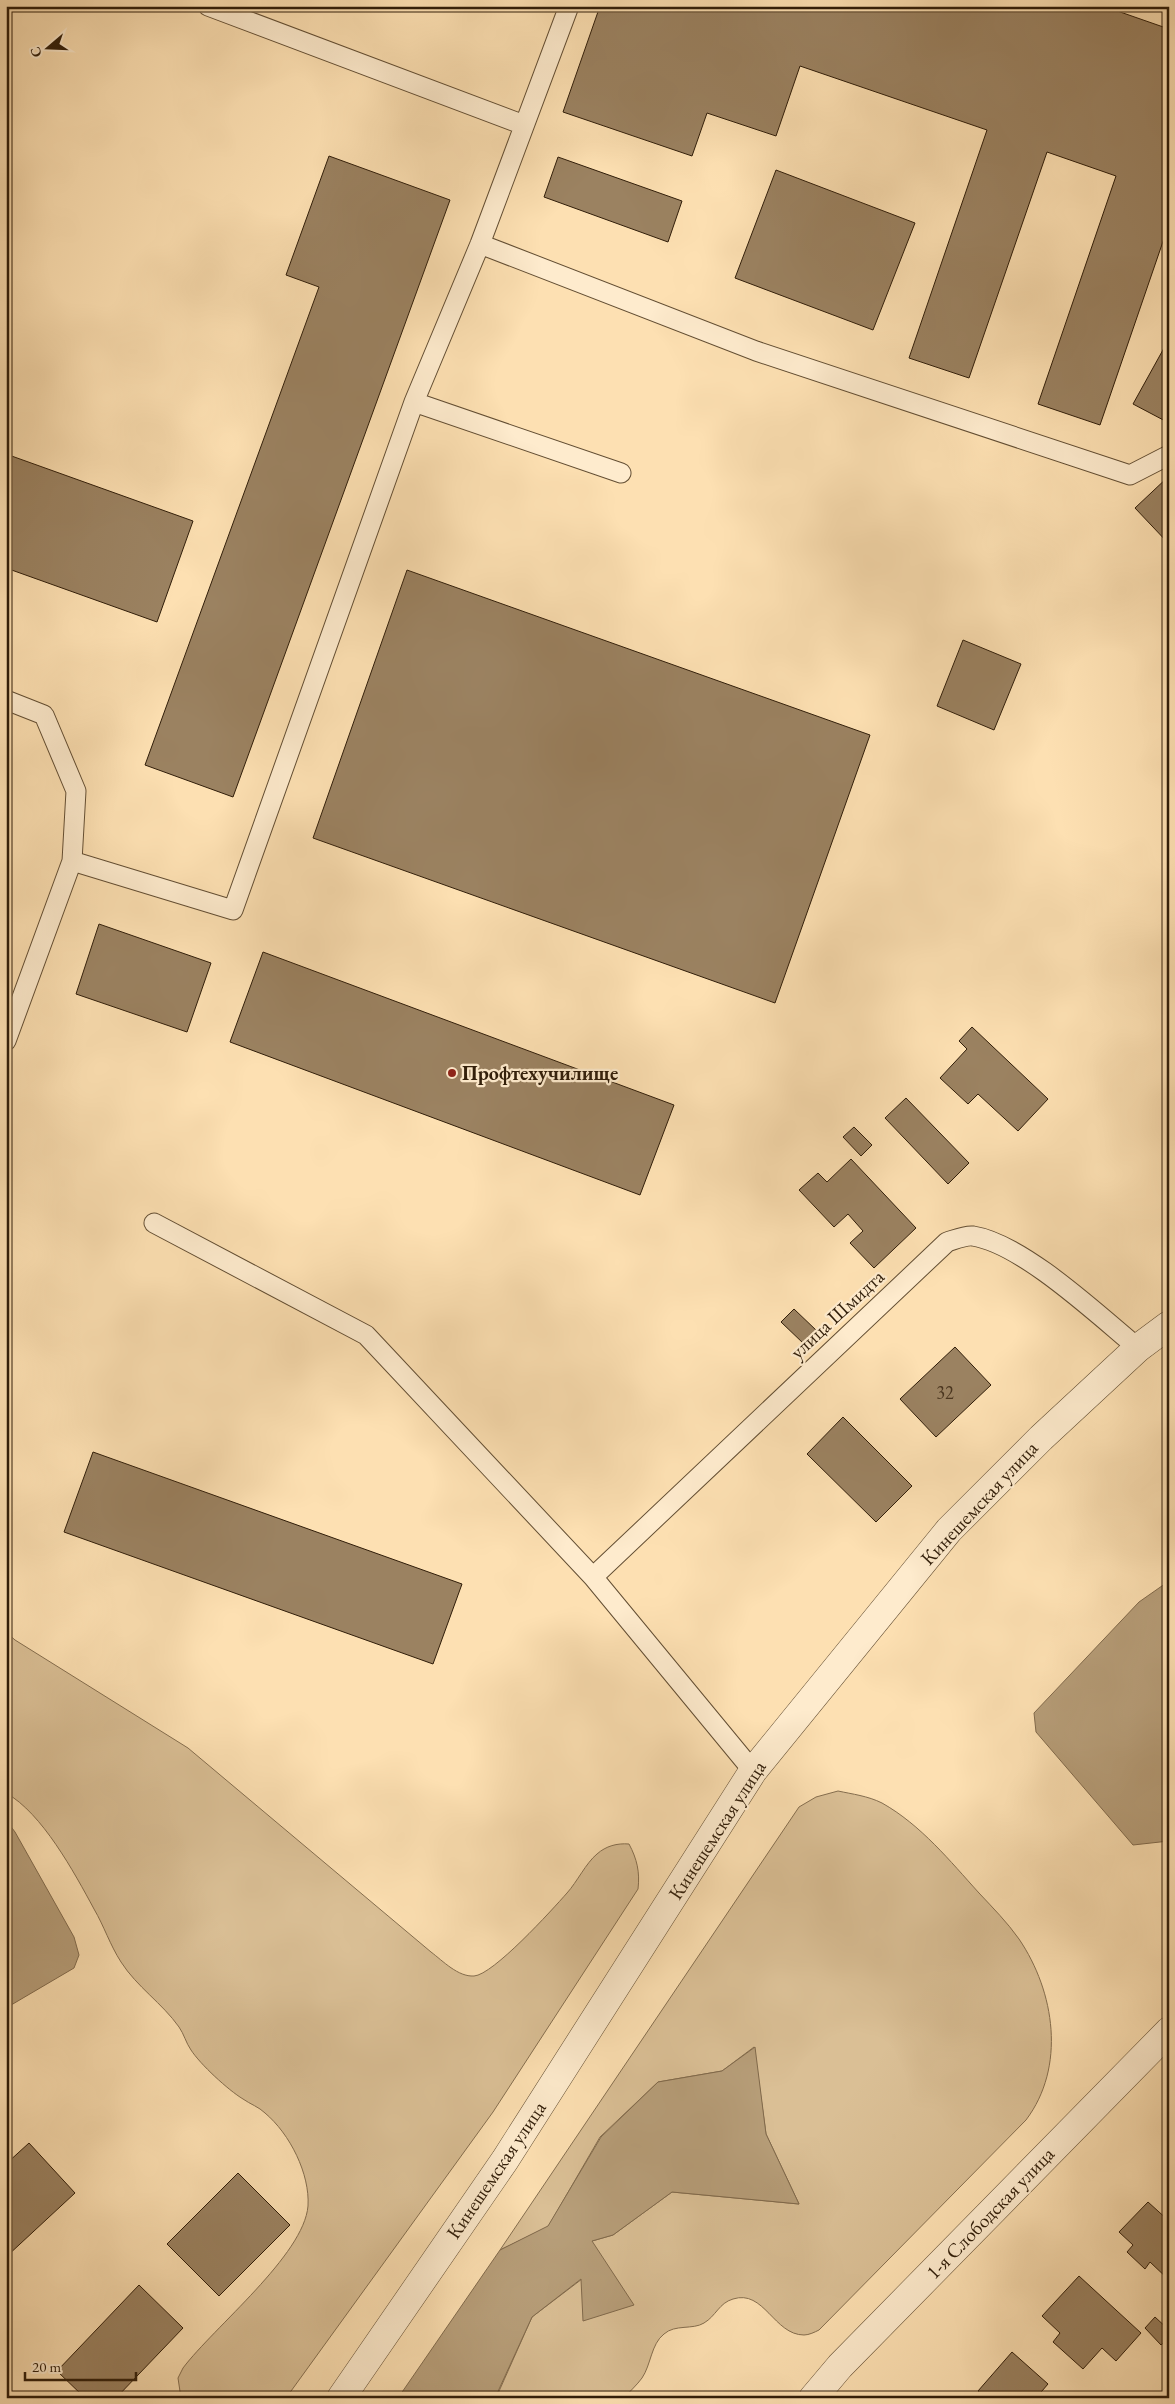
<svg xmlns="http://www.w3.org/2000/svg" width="1175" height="2404" font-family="'EB Garamond',serif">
	<rect width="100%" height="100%" fill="#fde0b2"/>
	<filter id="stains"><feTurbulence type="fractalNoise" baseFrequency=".004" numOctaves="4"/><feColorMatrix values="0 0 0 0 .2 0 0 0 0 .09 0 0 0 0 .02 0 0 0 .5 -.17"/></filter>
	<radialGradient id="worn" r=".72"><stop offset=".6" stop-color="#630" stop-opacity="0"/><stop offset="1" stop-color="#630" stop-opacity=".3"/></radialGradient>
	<path fill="#dabf95" stroke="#856e4f" d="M6,1632L15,1640L188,1748L431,1952C443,1961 458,1977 474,1976C493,1975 552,1910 567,1893C577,1882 586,1863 597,1854C606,1846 617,1843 629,1844C637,1859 640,1872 638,1889L493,2112L286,2398H181L178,2378L183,2368C214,2327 304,2255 308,2206C310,2174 290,2134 265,2113C259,2107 250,2104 243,2099C228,2090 200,2064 191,2050C186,2043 184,2034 179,2027C162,2003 137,1987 121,1962C110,1945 104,1926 94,1909C74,1872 42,1813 6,1793Z
		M838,1791C852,1794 868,1796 882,1803C921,1825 950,1861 979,1893C993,1908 1007,1922 1019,1939C1055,1992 1066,2067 1026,2120L819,2330C815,2332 809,2335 804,2335C774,2335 764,2289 733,2299C719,2303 716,2316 704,2323C693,2330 675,2324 664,2334C651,2344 651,2365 642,2378C637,2385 630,2391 624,2398H496L532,2317L582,2279L592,2241L613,2235L672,2192L799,2204L766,2134L754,2047L722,2071L658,2082L600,2137L548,2227L500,2250L799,1807L816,1797Z"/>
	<path fill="#b79e79" stroke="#816a4c" d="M1169,1581V1841L1133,1845L1036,1732L1034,1713L1139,1602Z
		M6,1820L15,1832L74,1937L79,1955L74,1968L6,2008Z
		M755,2047L766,2134L799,2204L672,2192L613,2235L592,2241L634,2305L583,2321L581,2279L532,2317L495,2398H398L500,2250L548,2226L601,2137L658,2082L722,2071Z"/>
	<path fill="#9b8261" stroke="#301d09" d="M600,6H1103L1169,29V224L1100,425L1038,404L1116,176L1047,152L969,378L909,358L987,130L800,66L776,136L707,113L692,156L563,112Z
		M329,156L450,200L233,797L145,765L319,287L286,275Z
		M558,157L682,201L668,242L544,197Z
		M776,170L915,223L873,330L735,278Z
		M1169,339V423L1133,404Z
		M6,454L193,521L157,622L6,568Z
		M1169,476V544L1135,508Z
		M407,570L870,735L775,1003L313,838Z
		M963,640L1021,664L994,730L937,706Z
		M99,924L211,963L187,1032L76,994Z
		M263,952L674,1105L640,1195L230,1042Z
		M972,1027L1048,1099L1018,1131L978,1094L968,1104L940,1078L967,1049L959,1041Z
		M906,1098L969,1163L948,1184L885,1118Z
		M854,1127L872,1145L861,1156L843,1137Z
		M851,1159L916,1228L874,1268L850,1243L863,1231L848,1214L834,1227L799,1190L818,1173L827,1182Z
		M794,1309L817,1331L804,1344L781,1322Z
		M955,1347L991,1385L936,1437L900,1399Z
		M843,1417L912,1486L876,1522L807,1454Z
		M93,1452L462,1584L433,1664L64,1532Z
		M29,2143L75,2193L6,2257V2164Z
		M238,2173L290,2225L219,2296L167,2244Z
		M1148,2202L1169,2221V2280L1150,2262L1145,2269L1127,2252L1133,2245L1119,2232Z
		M1079,2276L1141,2333L1116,2361L1102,2348L1083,2369L1053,2342L1060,2333L1042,2316Z
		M139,2285L183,2328L116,2398H85L57,2371Z
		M1155,2317L1169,2330V2338L1161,2345L1145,2328Z
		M1012,2352L1048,2384L1036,2398H985L978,2391Z"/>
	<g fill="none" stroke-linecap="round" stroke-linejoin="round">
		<g stroke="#634e33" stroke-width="21">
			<path id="service" d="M208,6L524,125
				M480,244L756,351L1130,475L1169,455
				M414,402L621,473
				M6,700L44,715L76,791L72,861
				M6,1041L72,861L233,910L414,402L480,244L569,6
				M154,1223L366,1335L593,1577L753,1771
				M593,1577L947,1242C954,1240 965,1235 973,1236C1023,1244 1098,1315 1138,1348"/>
		</g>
		<g stroke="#634e33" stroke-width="29">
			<path id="minor" d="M813,2398L840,2366L1169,2031"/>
		</g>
		<g stroke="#634e33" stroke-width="29">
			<path id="tertiary" d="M341,2398L505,2160L753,1771L949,1530L1041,1438L1138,1348L1169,1325"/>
		</g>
		<use href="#service" stroke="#feebcd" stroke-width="19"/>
		<use href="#minor" stroke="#feebcd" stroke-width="28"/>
		<use href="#tertiary" stroke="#feebcd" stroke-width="28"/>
	</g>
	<circle fill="#8f2418" stroke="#feebcd" stroke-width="2" cx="452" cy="1073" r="5"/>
	<g text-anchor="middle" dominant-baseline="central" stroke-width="4.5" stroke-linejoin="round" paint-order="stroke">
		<g font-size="18" fill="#4b361f">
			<text x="945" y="1392">32</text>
		</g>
		<g font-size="20" font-weight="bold" fill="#301d09" stroke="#feebcd" text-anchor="start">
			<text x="462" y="1073">Профтехучилище</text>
		</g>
		<g font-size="20" fill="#301d09" stroke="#feebcd">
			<text transform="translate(837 1314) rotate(-43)">улица Шмидта</text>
			<text transform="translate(979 1503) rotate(-47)">Кинешемская улица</text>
			<text transform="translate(717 1830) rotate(-57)">Кинешемская улица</text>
			<text transform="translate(496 2170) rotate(-56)">Кинешемская улица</text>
			<text transform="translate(990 2213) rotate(-46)">1-я Слободская улица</text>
		</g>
	</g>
	<rect width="1175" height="2404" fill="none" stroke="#fde0b2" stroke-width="25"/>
	<rect x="8" y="8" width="1160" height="2389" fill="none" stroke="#301d09" stroke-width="2.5"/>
	<rect x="12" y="12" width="1150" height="2379" fill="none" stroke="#301d09"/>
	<g transform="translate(48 48) rotate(251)" stroke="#feebcd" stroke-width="4" paint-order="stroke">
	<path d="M0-4L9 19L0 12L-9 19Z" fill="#301d09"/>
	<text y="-8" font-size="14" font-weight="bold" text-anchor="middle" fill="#301d09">С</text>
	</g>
	<path d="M25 2372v8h111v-8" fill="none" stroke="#301d09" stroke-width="2.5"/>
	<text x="32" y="2372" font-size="15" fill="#301d09" stroke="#feebcd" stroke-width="4" paint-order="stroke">20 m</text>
	<rect width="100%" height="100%" filter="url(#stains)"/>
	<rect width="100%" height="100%" fill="url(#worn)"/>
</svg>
